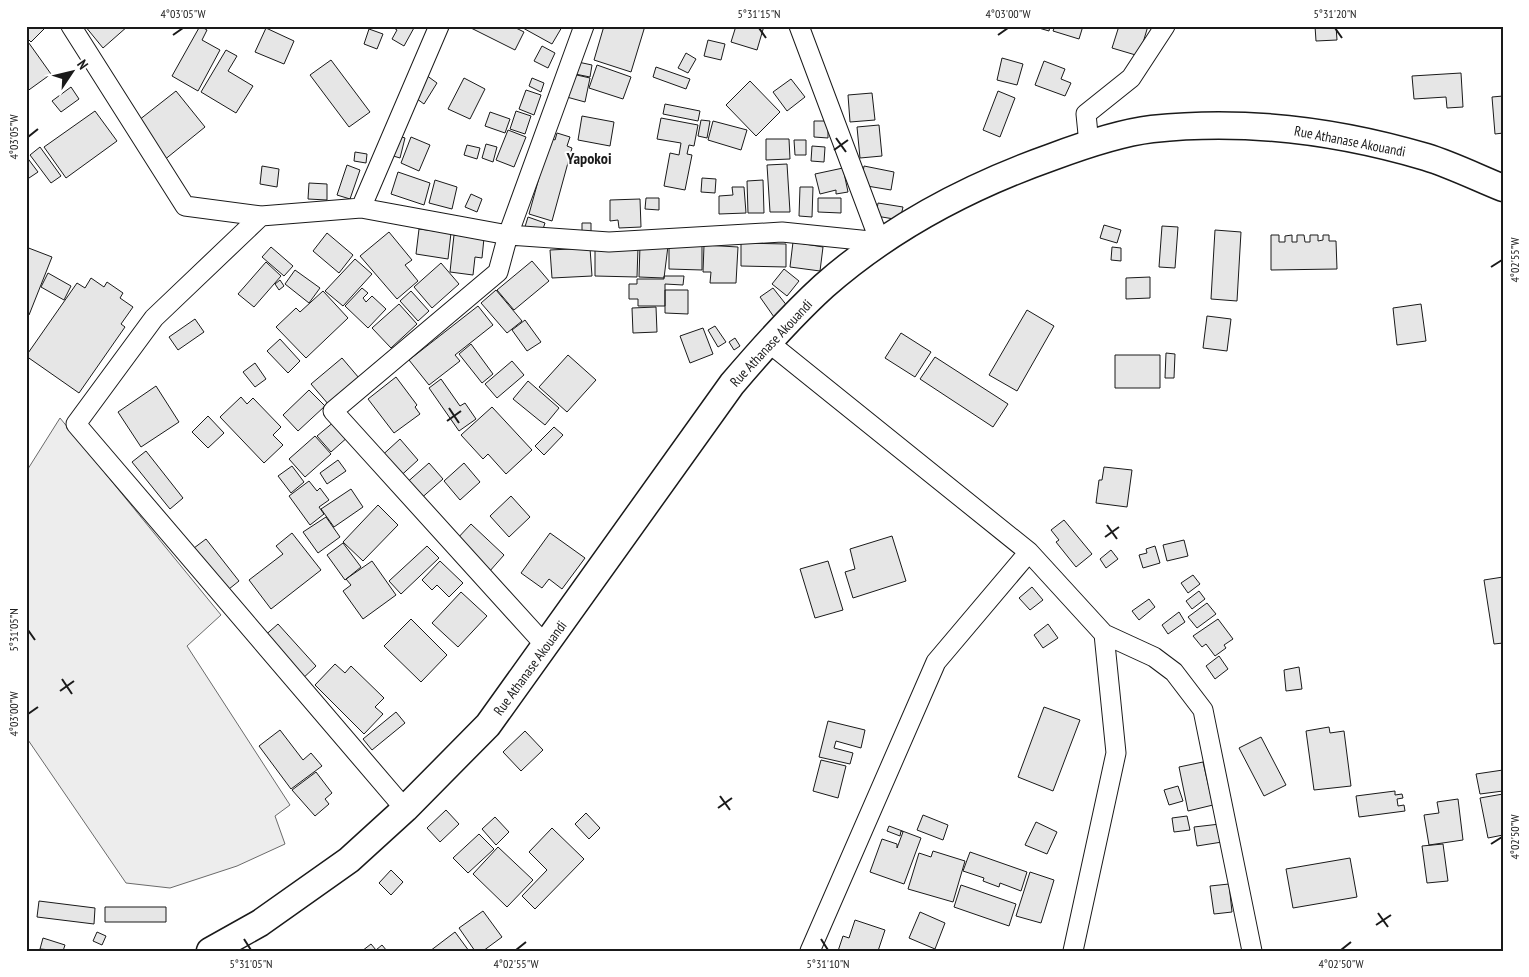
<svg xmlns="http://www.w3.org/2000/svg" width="1529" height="977" font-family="'PT Sans Narrow',sans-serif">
	<rect width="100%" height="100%" fill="#fff"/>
	<path fill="#ededed" stroke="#6a6a6a" d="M60,418L221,615L187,646L290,805L275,816L285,844L237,866L170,888L126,883L26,737V472Z"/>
	<path fill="#e6e6e6" stroke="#1a1a1a" d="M26,26H46V27L31,42L26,37Z
		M85,26H128L103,48Z
		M200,26L207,30L202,40L220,50L198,91L172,76Z
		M391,26H415L404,46L392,39L397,30Z
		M472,26H512L524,32L515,50L471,28Z
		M524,26H560L562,27L552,44L523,28Z
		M604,26H645L631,72L594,60Z
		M736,26H764L757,50L731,42Z
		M1032,26H1050L1049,31Z
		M1055,26H1083L1079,39L1053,31Z
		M1119,26H1148L1139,56L1112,48Z
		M1315,26H1336L1337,40L1316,41Z
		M266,28L294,41L284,64L255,52Z
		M369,29L383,34L377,49L364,44Z
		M26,39L51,74L26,92Z
		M708,40L725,44L721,60L704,56Z
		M542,46L555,53L548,68L534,61Z
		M226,50L237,56L228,71L253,86L236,113L201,92Z
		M686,53L696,59L688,73L678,68Z
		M1002,58L1023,64L1017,85L997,80Z
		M331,60L370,112L349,127L310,75Z
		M1044,61L1065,69L1061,79L1071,83L1065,96L1035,85Z
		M578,62L592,65L590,77L575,74Z
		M597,65L631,77L623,99L589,88Z
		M656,67L690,79L686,89L653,77Z
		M568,73L590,78L585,102L563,96Z
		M1461,73L1463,107L1447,108L1446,97L1414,99L1412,76Z
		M426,75L437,83L424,104L413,96Z
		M464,78L485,89L470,119L448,109Z
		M532,78L544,83L541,92L529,86Z
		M791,79L805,97L787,111L773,92Z
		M750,81L780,112L756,136L726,105Z
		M71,87L79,99L61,112L52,101Z
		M526,90L541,95L534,115L519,109Z
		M176,91L205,127L163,161L134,124Z
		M998,91L1015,98L1000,137L983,130Z
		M872,93L875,120L850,122L848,95Z
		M1503,96V133L1495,134L1492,97Z
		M665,104L700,111L698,121L663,114Z
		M95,111L117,141L66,178L44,147Z
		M516,111L531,116L525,134L510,129Z
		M490,112L510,119L505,133L485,126Z
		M582,116L614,122L610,146L578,140Z
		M661,118L698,125L694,146L689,145L687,154L692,155L685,190L664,186L670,153L679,155L681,143L657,139Z
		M701,120L710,121L707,138L698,136Z
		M713,121L747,130L741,150L708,140Z
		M814,121H828V138L814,137Z
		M879,125L882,156L860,158L857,127Z
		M508,130L526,137L514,167L496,160Z
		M557,133L570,137L567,146L572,148L552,221L529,214L550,138L555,140Z
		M396,135L405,138L400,158L390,155Z
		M411,137L430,145L419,171L401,163Z
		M766,139H789L790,159L766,160Z
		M794,140H806V155H795Z
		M486,144L497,147L493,162L482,158Z
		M467,145L480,148L477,159L464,155Z
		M812,146L825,147L824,162L811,161Z
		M40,147L61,176L51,183L30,155Z
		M355,152L367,154L366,163L354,161Z
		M26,156L38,172L26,180Z
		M787,164L790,212H770L767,165Z
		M347,165L360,170L350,199L337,195Z
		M262,166L279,169L277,187L260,184Z
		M864,166L894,172L891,190L861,185Z
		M843,168L848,192L836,194V190L820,194L815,174Z
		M398,172L430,183L424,205L391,194Z
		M702,178L716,179L715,193L701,192Z
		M435,180L457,187L452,209L429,203Z
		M763,180L764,213H748L747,181Z
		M309,183L327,184V200L308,199Z
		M732,187H744L746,213L719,214V196L733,195Z
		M800,187H813L812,217L799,216Z
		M471,194L482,199L477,212L465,207Z
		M646,198H659V210L645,209Z
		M818,198H841V213L818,212Z
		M640,199L641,227L619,228L618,220L610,221V200Z
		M878,203L903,207L900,220L876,216Z
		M528,217L545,223L541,235L524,230Z
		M582,223H591V236H582Z
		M1104,225L1121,230L1117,243L1100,238Z
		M1162,226L1178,227L1175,268L1159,267Z
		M419,229L451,233L448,259L416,254Z
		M1215,230L1241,232L1237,301L1211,299Z
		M389,232L412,260L405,265L418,281L397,299L360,256Z
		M327,233L353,255L339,273L313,251Z
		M454,235L484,238L482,258L475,257L473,275L450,272Z
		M1271,235H1279V242H1285V236L1292,235V242H1297V235H1304L1305,242H1310V235H1318V241L1323,240V235H1329V241H1336L1337,269L1271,270Z
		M793,242L823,247L820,271L790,267Z
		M741,243L786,244V267L741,266Z
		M640,245L668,246L664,278L639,277Z
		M669,245H702V270L669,269Z
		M704,245L738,247L736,283H710L711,272H703Z
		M26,247L52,257L29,315L26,314Z
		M271,247L293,266L284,276L262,257Z
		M595,247L638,248L637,277L595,276Z
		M1112,247L1121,248V261L1111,260Z
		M590,248L592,276L552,278L550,250Z
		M355,259L372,274L343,306L325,291Z
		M532,261L549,281L514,310L497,290Z
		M266,262L281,276L254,307L238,294Z
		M441,263L459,284L432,308L414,287Z
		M784,269L799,281L787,296L772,284Z
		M295,270L320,288L309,303L285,284Z
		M48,273L71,286L64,300L41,287Z
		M664,276H684L683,285L665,284V306H638V299H629V284H637V279H664Z
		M1150,277V298L1126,299V278Z
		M91,278L104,287L107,282L123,293L120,298L133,307L121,324L125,327L79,393L26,356L77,283L85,288Z
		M280,280L284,286L279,290L275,284Z
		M362,288L368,293L363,298L366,302L372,296L386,309L368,328L345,306Z
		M773,288L788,307L774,317L760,297Z
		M496,290L522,321L507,333L481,303Z
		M665,290H688V314L665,313Z
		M323,291L348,318L306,358L276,327L296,308L300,312Z
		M411,291L429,311L418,321L400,301Z
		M399,304L417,324L391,348L372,328Z
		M1421,304L1426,341L1397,345L1393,308Z
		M478,306L493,325L455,355L460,361L429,385L409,360Z
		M656,307L657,332L633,333L632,308Z
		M1027,310L1054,326L1017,391L989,375Z
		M1207,316L1231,319L1227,351L1203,348Z
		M195,319L204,332L178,350L169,337Z
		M525,320L541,342L527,351L512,330Z
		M715,326L726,342L718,347L708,330Z
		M703,328L713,354L690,363L680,336Z
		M901,333L931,352L915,377L885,358Z
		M735,338L740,346L734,350L729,342Z
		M280,339L300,361L288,373L267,351Z
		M471,344L493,374L482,383L459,354Z
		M1166,353L1175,354L1174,378H1165Z
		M568,355L596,380L567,412L539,387Z
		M1115,355H1160V388H1115Z
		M935,357L1008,404L993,427L920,379Z
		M342,358L359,378L329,405L311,384Z
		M512,361L524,375L497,398L485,384Z
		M255,363L266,379L255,387L243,372Z
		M396,377L417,405L415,407L420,414L394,433L368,399Z
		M441,379L460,406L465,403L476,419L459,431L429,388Z
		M528,381L559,408L545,425L513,399Z
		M156,386L179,422L141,447L118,412Z
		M309,390L325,406L298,431L283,415Z
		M241,397L247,404L253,398L281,427L273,435L283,445L264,463L220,417Z
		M492,407L532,450L506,474L488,454L483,459L461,435Z
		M208,416L224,433L208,448L192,432Z
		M335,421L349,436L331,452L317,436Z
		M554,427L563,435L544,455L535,446Z
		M315,436L331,454L305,477L289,459Z
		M400,439L418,460L395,481L377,460Z
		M146,451L183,498L170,509L132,462Z
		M338,460L346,471L327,484L320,473Z
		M429,463L443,479L418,501L404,485Z
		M464,463L480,482L460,500L444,481Z
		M292,466L304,482L291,493L278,476Z
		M1104,467L1132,470L1127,507L1096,503L1099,480H1102Z
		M309,481L317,491L320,488L329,500L319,507L324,514L310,525L289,496Z
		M351,489L363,507L334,527L321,509Z
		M511,496L530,517L509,537L490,516Z
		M378,505L398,525L363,561L343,542Z
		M326,517L340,537L318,553L303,532Z
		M1064,520L1092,554L1076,567L1056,542L1059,540L1051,530Z
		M471,524L504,555L489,572L455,541Z
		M292,533L321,570L271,609L249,580L283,554L276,546Z
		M550,533L585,558L562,589L549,579L542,588L521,573Z
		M892,536L906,581L853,598L845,572L855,569L850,549Z
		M206,539L239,581L224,593L190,551Z
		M1184,540L1188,556L1167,561L1163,545Z
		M343,543L361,567L345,580L327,555Z
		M427,546L439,558L401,594L389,581Z
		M1155,546L1160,563L1143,568L1139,555L1147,553L1146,549Z
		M1111,550L1118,559L1106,568L1100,559Z
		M372,561L396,595L363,619L343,591L351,585L346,579Z
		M440,561L463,583L449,597L437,585L432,590L422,580Z
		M828,561L843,610L815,618L800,569Z
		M1193,575L1200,584L1188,593L1181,583Z
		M1503,577V643L1494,644L1484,580Z
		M1032,587L1043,600L1030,610L1019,598Z
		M1199,591L1205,599L1192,609L1186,601Z
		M461,592L487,616L458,647L432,623Z
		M1149,599L1155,607L1139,620L1132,611Z
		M1207,603L1216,614L1197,628L1188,617Z
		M1179,612L1185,622L1168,634L1162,625Z
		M411,619L447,655L421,682L384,646Z
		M1218,619L1233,639L1224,645L1226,648L1215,656L1206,644L1202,647L1193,636Z
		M278,624L316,666L300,681L262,638Z
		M1048,624L1058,638L1043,648L1034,635Z
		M1219,656L1228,669L1215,679L1206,666Z
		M335,664L345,673L351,666L384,698L375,707L383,714L364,734L315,685Z
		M1299,667L1302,689L1286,691L1284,670Z
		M1044,707L1080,720L1053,791L1018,777Z
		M396,712L405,723L372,750L363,739Z
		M828,721L865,730L861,748L836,741L834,748L853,753L850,764L819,757Z
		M1329,727L1330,733L1344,731L1351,786L1314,790L1306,731Z
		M280,730L303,760L311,753L322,766L291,789L259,746Z
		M525,731L543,750L521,771L503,752Z
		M1261,737L1286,785L1264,796L1239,748Z
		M821,760L846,766L838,798L813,791Z
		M1203,762L1213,805L1188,811L1179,767Z
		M1503,770V791L1480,794L1476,774Z
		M316,772L332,793L325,799L329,804L315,816L292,790Z
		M1178,786L1183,801L1169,805L1164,790Z
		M1395,791V795L1402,794L1403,798L1397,799L1398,806L1404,805L1405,811L1359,817L1356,796Z
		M1503,794V835L1488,838L1480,798Z
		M1458,799L1463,840L1429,845L1424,815L1439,813L1437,802Z
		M446,810L459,824L440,842L427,828Z
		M586,813L600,828L589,839L575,824Z
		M923,815L948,825L943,840L917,830Z
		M1187,816L1190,830L1174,832L1172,818Z
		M495,817L509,832L496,845L482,829Z
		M1036,822L1057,832L1047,854L1025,845Z
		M1220,824L1222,842L1197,846L1194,827Z
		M889,826L921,838L904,884L870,872L882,839L897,844V848L903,832L901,831L900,836L887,831Z
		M552,828L584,859L535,909L522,896L547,870L529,852Z
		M479,834L494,849L468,873L453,858Z
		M1443,844L1448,881L1427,883L1422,846Z
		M498,847L533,880L507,907L473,874Z
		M933,851L965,861L953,902L908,889L919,853L931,857Z
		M970,852L1027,872L1021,891L1000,883L999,887L983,881L984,878L963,871Z
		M1350,858L1357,897L1293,908L1286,869Z
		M391,870L403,882L391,895L379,883Z
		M1030,872L1054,880L1041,923L1016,916Z
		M1229,884L1232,912L1214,914L1210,886Z
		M961,885L1016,904L1009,926L954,907Z
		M39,901L95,908L94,924L37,917Z
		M105,907H166V922H105Z
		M483,911L502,937L483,951H475L459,928Z
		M920,912L945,923L935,949L909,938Z
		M855,920L885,930L878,951H838L843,936L849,938Z
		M97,932L106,936L102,945L93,941Z
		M455,932L469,951H430Z
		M43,938L65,945L63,951L40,949Z
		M371,944L376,950L382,945L387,951H362Z"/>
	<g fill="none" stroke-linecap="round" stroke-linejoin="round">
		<g stroke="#1a1a1a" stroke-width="21">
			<path id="street" d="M71,26L185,206L261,216L361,208L508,235L609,242L782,232L880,242L799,26
				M1089,144L1086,114L1131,78L1165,26
				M361,208L439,26
				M261,216L154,318L76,424L405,809
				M768,342L1029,552L1104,634L1116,753L1073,951
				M1104,634L1154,657L1174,672L1203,710L1252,951
				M546,646L333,411L498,272L508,235L584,26
				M810,951L936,662L1029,552"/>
		</g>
		<g stroke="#1a1a1a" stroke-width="29">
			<path id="secondary" d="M210,951L260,923L349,860L405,809L488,725L732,384C761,350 791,316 824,286C890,228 970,186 1052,157C1084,145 1119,133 1152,129C1245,119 1338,131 1426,157C1452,165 1478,178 1503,188"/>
		</g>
		<use href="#street" stroke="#fff" stroke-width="19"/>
		<use href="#secondary" stroke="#fff" stroke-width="26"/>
	</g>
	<path fill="none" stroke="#1a1a1a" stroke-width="2" d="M759,28L766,38M1335,28L1342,38M173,35L183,28M998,35L1008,28M28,137L38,129M836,138L846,152M834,150L848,140M1491,267L1502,260M449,408L459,423M447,421L461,411M1107,525L1117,539M1105,537L1119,527M28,630L35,640M62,679L72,694M60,691L74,681M28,714L38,707M720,796L730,810M718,808L732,798M1491,844L1502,837M1378,913L1388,927M1376,925L1391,915M244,939L251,950M821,939L828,950M516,950L526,942M1341,950L1351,942"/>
	<g text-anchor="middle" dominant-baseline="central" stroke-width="4" stroke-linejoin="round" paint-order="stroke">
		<g font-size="14" fill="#1a1a1a" stroke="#fff">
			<text transform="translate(1350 141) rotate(11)">Rue Athanase Akouandi</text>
			<text transform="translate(771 343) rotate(-47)">Rue Athanase Akouandi</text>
			<text transform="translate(530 668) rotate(-54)">Rue Athanase Akouandi</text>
		</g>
		<g font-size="16" font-weight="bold" fill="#1a1a1a" stroke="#fff">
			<text x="589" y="158">Yapokoi</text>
		</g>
	</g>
	<rect width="1529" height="977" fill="none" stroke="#ffffff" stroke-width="55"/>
	<g transform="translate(72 72) rotate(55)" stroke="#ffffff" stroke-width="4" paint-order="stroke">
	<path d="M0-4L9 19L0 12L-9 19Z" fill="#1a1a1a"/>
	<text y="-8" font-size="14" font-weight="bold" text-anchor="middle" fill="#1a1a1a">N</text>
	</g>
	<rect x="28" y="28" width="1474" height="922" fill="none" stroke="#1a1a1a" stroke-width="2"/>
	<g font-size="12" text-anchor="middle" fill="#1a1a1a">
		<text x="183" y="18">4°03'05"W</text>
		<text x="759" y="18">5°31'15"N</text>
		<text x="1008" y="18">4°03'00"W</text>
		<text x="1335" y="18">5°31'20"N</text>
		<text transform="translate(14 137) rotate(-90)" y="4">4°03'05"W</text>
		<text transform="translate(1515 260) rotate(-90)" y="4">4°02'55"W</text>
		<text transform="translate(14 630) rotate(-90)" y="4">5°31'05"N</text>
		<text transform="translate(14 714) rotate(-90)" y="4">4°03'00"W</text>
		<text transform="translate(1515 837) rotate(-90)" y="4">4°02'50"W</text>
		<text x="251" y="968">5°31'05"N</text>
		<text x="516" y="968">4°02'55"W</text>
		<text x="828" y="968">5°31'10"N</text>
		<text x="1341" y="968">4°02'50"W</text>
	</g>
</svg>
